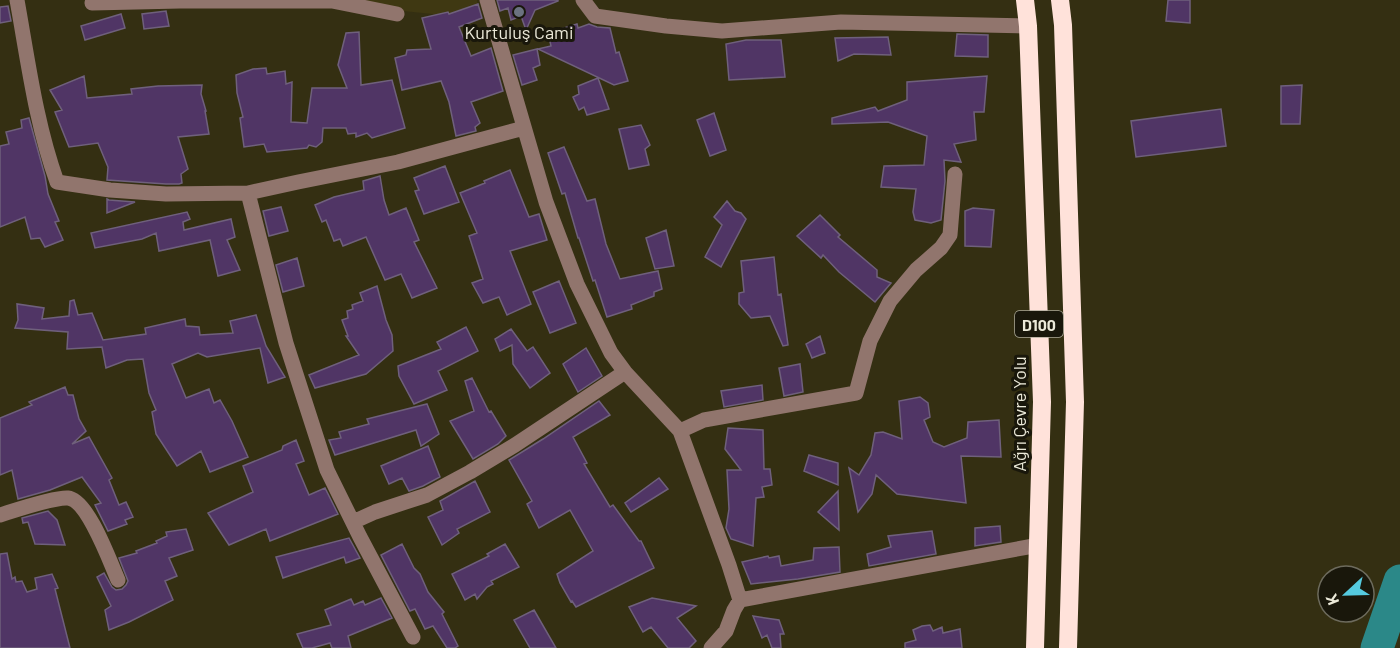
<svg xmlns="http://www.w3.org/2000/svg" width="1400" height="648" font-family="Barlow,sans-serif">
	<rect width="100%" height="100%" fill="#342f12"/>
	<path fill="#3f3812" d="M338,0H477L480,19L337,4Z"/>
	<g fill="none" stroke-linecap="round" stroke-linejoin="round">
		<path stroke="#2b8888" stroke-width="33" d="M1377,648L1400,581"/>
	</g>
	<path fill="#503565" stroke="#6f607c" stroke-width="1.5" d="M497,0H558V1L535,10L526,30L521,16L511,20L508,8L500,11Z
		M1168,0H1190V23L1166,21Z
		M478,4L482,18L459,27L471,56L491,48L503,91L471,102L480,123L475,127L476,131L456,136L449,102L441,81L402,90L395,58L406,55L407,50L431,49L422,18L448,12L449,14Z
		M8,6L11,21L0,23V7Z
		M166,11L169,26L144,29L142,14Z
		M121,14L125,28L85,40L81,26Z
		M577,24L578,28L589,24L597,27L610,28L616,53L619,52L628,81L614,85L538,49L551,46L548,33Z
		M359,32L361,85L392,80L405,128L372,138L367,133L356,137V133L348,134L346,128H323L322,142L316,147L309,145L307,148L267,152L264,144L244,147L240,118L243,117L237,93L236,75L253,69L266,68L267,74L285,71L286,84L292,82L291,122L307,123L312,88H347L338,65L346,33Z
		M957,34L988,35V57L955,56Z
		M888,37L891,55L854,54L838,61L835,38Z
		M746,40H781L785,77L729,80L726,44Z
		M537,49L540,65L533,68L537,80L522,85L513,55Z
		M84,76L87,98L132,94L131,89L158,86L202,85L201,94L206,111H205L209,134L178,137L188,169L181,174L182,183L179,184H166L107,180L108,167L98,143L69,147L55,112L62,110L50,90Z
		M987,76L984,112H974L976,140L954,144L961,162L944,160L945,181L941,220L931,223L915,220L913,212L916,189L881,187L884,166L924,165L927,136L888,122L832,124V118L875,107L878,111L907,100V82Z
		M598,78L609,109L587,115L584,107L579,110L573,97L579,94L578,86Z
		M1302,85L1300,124H1281V86Z
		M1221,109L1226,146L1136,157L1131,121Z
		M714,113L726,150L710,156L697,120Z
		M29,118L45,176L48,194L59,221L55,222L63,240L45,247L40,238L31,239L25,217L0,227V146L9,144L6,132L22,128L21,120Z
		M641,125L650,145L645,149L649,165L629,169L619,129Z
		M564,147L587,201L595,199L606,244L620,279L658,271L662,289L654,292V296L631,305L632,309L607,317L595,280L593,281L579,238H578L565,193L562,194L548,153Z
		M445,166L459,202L424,214L415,191L419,190L414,178Z
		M510,170L529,217L539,214L547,240L510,251L531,304L507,315L499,297L483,303L472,283L483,279L469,236L477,233L460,193L485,183L484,181Z
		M380,176L384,200L389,215L406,208L419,240L414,242L437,288L412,298L401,274L385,280L366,237L343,246L340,239L334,241L326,220L322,222L315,205L334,197L364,190L363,181Z
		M107,199L109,200L135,202L107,213Z
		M727,201L735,211L741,213L746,219L721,267L705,257L722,225L714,217Z
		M281,207L288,231L269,236L263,211Z
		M973,208L994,210L991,247L965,246V211Z
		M187,212L190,219L183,222L184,230L231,219L235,237L227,240L240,270L218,276L210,240L159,251L156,233L142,239L95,248L91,233Z
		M820,215L840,235L838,237L877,270V277L891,283L875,302L839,272L823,255L821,258L797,236Z
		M666,230L674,266L655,269L646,238Z
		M774,257L778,295L781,294L788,345L783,346L770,316L751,318L739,304V293L744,292L741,261Z
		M297,258L304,286L283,292L276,265Z
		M559,281L576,323L550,333L533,292Z
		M377,286L386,320L392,335L393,351L366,374L315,388L309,375L359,355L346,336H348L342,320L348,318L347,311L353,309L352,305L363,301L360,293Z
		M74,300L78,315L92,313L103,340L146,334L145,328L185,319L186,326L199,327L200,335L233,333L230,321L256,315L266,346L285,377L268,383L260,348L207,357L198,353L172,364L186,398L209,389L214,403L220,400L232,421L248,457L210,472L201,451L177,466L156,434L152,412L156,410L149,393L143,359L127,360L106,368L102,347L67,349L68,332L15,328L18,320L17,304L44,308L42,319L69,316L70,301Z
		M466,327L478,351L438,371L447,390L414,404L399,376L398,366L441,349L437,342Z
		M511,329L527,351L533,347L550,373L530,388L513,364L512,345L500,351L495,339Z
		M820,336L825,353L812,358L806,344Z
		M586,348L602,376L578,392L563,364Z
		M800,364L803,392L784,396L779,368Z
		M472,378L489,412L491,411L506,436L498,444L473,459L450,421L474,411L465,381Z
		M762,385L763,400L724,407L721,391Z
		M65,387L68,395H73L79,419L86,431L72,444L89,437L112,478L109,480L119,505L126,502L133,517L125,520L127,524L108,531L95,505L101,503L82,477L50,490L18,499L12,470L0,475V418L32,405L29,402Z
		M920,397L928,403L930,417L924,420L933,442L944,447L967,438L968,422L999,420L1001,457L961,456L966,503L897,494L876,475L872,494L858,512L849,468L859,475L871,455L875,433L883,432L902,439L899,401Z
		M599,401L610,415L573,437L587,463L584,464L610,507L613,505L639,541H641L654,568L576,607L572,601L571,602L560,583L557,574L593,551L570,510L539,528L527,504L532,501L509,460L543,439Z
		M427,404L439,434L421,446L416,430L335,455L329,440L341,438L339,432L369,424L367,419Z
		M728,428L763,430L764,469H770L772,485L762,487L764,497L756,498L753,546L731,539L726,528L729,509L727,470H741L725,449Z
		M296,440L304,461L296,464L309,495L325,488L338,514L270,541L266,529L229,545L208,513L253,492L243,466L282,450L283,446Z
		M428,446L440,477L423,486L409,491L402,478L389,484L381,466Z
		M809,455L838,463V485L804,471Z
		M659,478L668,489L631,512L625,503Z
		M475,481L490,512L457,529L459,533L442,545L428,517L443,510L440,501Z
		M838,491L839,530L818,512Z
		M48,511L57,520L65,545L35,544L28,522L23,523L22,518Z
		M1000,526L1001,542L975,546V528Z
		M186,529L193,550L169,558L177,576L165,581L173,600L129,622L109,630L105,610L111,606L97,577L104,573L112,587L116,590L122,589L126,585L128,581L119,558L137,553L136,551L157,543L156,541L167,536L166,532Z
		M932,531L936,554L869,566L867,554L891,547L888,536Z
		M349,538L360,558L346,563L344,557L283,578L276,557Z
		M402,544L414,568L420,574L428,592L444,612L442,614L458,646L455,648H447L433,626L425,629L415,609L410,611L381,555Z
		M505,544L519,567L491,581L493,584L487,587L477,599L475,594L465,600L452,574L489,556L487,554Z
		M839,547L840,572L798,579L751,584L742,562L768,556L769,558L779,556L781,566L813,560L814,548Z
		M7,553L12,579L15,577L16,582L22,581L27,592L37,589L35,578L52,574L58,588L55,589L70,648H0V554Z
		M381,598L392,618L348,636L351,648H332L330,643L312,648H303L297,634L331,625L325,610L351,599L354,605L363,601L365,605Z
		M652,598L696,606L677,618L696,641L689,648H668L651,627L643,632L629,607Z
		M534,610L556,648H530L514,620Z
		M753,616L779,620L784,634H780L781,648H772L767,635L762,638Z
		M930,625L933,631L942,627L943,633L960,629L962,648H905V643L916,640L913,630L922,626Z"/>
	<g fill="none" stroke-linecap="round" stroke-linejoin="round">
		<path stroke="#91756d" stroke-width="15" d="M17,0C28,61 36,124 57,182L110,190L166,194L248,193L298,182L398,162L524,128
			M487,0L546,202L577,284L611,353L625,372L680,431L729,565L740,600L734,610L726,631L711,648
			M583,0L595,16L666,26L722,31L841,22L1028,26
			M92,3L180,1H332L397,14
			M248,193L286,343L327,470L360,537L413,637
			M680,431L704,420L856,393L870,341L890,301L916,270L941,248L950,235L955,174
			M0,515C16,510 54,497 68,498C88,500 110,562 118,580
			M353,522L375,512L427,495L470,472L515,445L625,372
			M740,600L1039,545"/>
		<path stroke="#ffe2da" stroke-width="18" d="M1025,0L1028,26L1042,402L1035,648
			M1060,0L1063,25L1075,402L1068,648"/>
	</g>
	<circle fill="#6b7280" stroke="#19170b" stroke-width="2" cx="519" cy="12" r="6"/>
	<g text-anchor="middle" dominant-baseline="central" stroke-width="6" stroke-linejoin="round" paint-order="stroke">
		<rect fill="#19170b" stroke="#adab9b" stroke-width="1.5" x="1015" y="311" width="48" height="26" rx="4.5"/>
		<g font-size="16" font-weight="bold" fill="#ecead9">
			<text x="1039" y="324">D100</text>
		</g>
		<g font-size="18" fill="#ecead9" stroke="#19170b">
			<text x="519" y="32">Kurtuluş Cami</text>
		</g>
		<g font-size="18" fill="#ecead9" stroke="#19170b">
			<text transform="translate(1019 414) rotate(-90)">Ağrı Çevre Yolu</text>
		</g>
	</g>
	<g transform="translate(1346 594) rotate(248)"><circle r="28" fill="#19170b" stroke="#6d6b5d" stroke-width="1.5"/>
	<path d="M0-4.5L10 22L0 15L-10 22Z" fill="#55cadf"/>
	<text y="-9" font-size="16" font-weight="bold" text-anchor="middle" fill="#ecead9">K</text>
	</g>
</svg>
